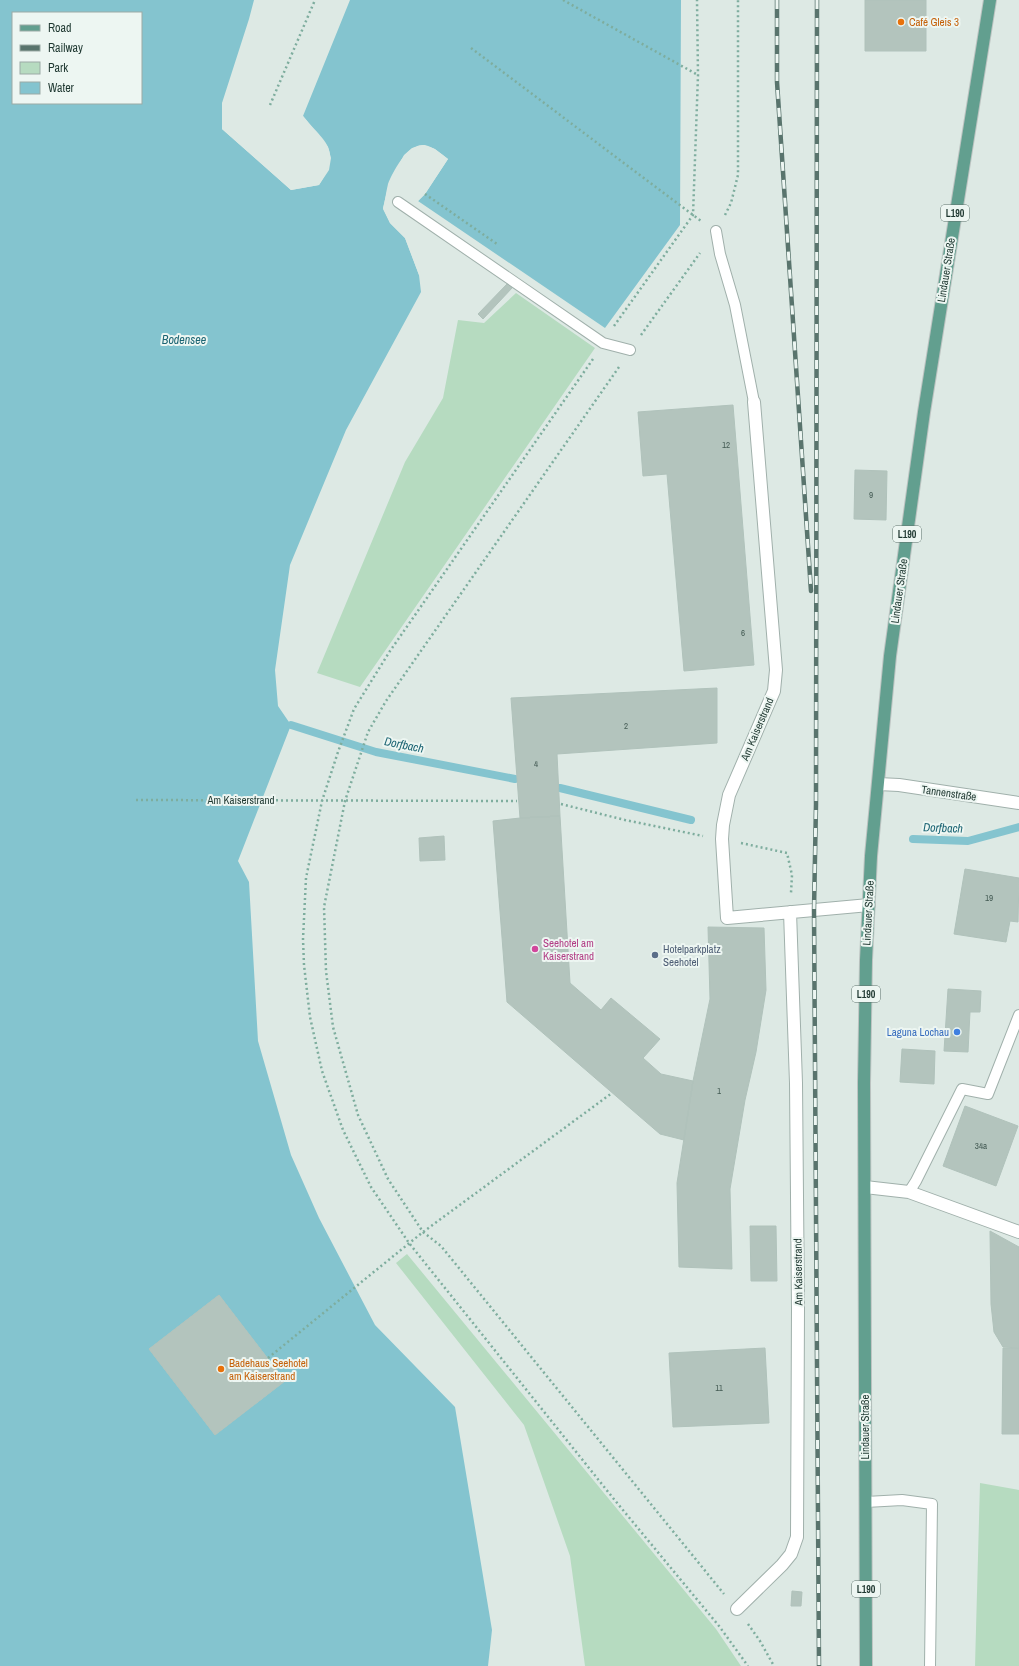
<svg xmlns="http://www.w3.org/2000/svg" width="1019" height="1666" font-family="'Archivo Narrow',sans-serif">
	<rect width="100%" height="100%" fill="#dde9e4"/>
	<path fill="#b6dbc0" d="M516,293L595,348L360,687L317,673L405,462L443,398L458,320L484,323Z
		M407,1254L716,1629L741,1666H585L570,1556L524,1425L396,1263Z
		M980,1483L1019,1490V1666H975Z"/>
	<path fill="#84c4cf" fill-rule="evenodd" d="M0,0H254L249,19L222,103V129L291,190L319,185C342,149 326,144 303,116L350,0H681L680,225L605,328L418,201L425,194L448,159C441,154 433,146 424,145C408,143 393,171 388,184C386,192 385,201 383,209L390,223L405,238L419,275L421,292L346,430L290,565L275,670L278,706L291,725L238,861L249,882L258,1041L291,1155L319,1218L375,1325L455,1407L492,1630L488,1666H0ZM13,13H141V103H13ZM219,1295L285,1381L215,1435L149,1349Z"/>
	<path fill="#dde9e4" d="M224,102V128L291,187L318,183L327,169L329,158L327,148L301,117V115L303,116L328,147L331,158L329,170L319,185L291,190L222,129V103Z
		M424,145L435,149L448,159L425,194L417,202V200L423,193L446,160L434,151L424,147L413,149L406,156L390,184L385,208L392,221L407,237L422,276L419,275L405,238L390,223L383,208L389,183L404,155L412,148Z"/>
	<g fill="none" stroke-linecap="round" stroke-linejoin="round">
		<path stroke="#84c4cf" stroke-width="8" d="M291,725L376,752L515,779
			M560,788L691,820
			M913,839L968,841L1019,827"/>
	</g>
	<path fill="#b3c4bd" stroke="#b0c2bb" d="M865,0H926V51H865Z
		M507,284L512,288L483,319L478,314Z
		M733,405L754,665L684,671L667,474L643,476L638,412Z
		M855,470L887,471L886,520L854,519Z
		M717,688V743L557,754L560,816L520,818L511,698Z
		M560,816L570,983L601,1010L611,998L660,1039L643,1058L661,1074L693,1081L684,1140L660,1134L507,1002L493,821L520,818Z
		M444,836L445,860L420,861L419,838Z
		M965,869L1019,878L1018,922L1010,921L1006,942L954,934Z
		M708,927L764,928L766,990L756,1052L745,1100L730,1189L732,1269L679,1267L677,1183L693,1081L710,999Z
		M948,989L981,991L980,1012H970L968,1052L944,1051Z
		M902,1049L935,1051L934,1084L900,1082Z
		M965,1106L1018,1126L996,1186L943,1166Z
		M750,1226H776L777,1281H751Z
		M990,1231L1019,1247V1348L1003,1347L994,1332L991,1304Z
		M219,1295L285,1381L215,1435L149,1349Z
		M765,1348L769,1423L673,1427L669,1353Z
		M1003,1348H1019V1434H1002Z
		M792,1591L802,1592L801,1606H791Z"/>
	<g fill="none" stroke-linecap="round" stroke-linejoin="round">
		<g stroke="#a0b0ab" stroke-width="12">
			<path id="service" d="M398,202L603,343L630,350
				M716,231L720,254L735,305L754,402
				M909,1192L916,1181L962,1089L988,1094L1019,1015
				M866,1502L902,1500L932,1504L930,1666"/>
		</g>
		<g stroke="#a0b0ab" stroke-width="14">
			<path id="minor" d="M754,402L776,670L774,691L729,795L723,825L722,839L727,918L869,905
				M878,784L899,785L1019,803
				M865,1187L909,1192L1019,1232
				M737,1609L782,1565L791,1554L797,1537L798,1309L796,1083L790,912"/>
		</g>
		<g stroke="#bcc3c1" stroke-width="14">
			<path id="primary" d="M866,1666L864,1083L866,960L871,856L890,656L924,412L990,0"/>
		</g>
		<path stroke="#7ead9e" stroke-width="2.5" stroke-dasharray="2 3" stroke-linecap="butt" d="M563,0L698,75
			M471,48L701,221
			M270,105L315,0
			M425,194L497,244
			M725,215L731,203L738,175V0
			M614,326L693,215L698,75L697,0
			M641,335L700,253
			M593,359L390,651L354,709L338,752L322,801L306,878L303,939L304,965L310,1017L322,1071L343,1130L371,1187L409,1243L613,1498L719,1626L748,1666
			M619,367L386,701L368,732L345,801L324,907L326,971L333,1027L358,1115L388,1179L423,1232L441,1246L724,1594
			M136,800L517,801
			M561,804L625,820L703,836
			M741,843L787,853L792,875L791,893
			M268,1358L423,1232L612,1093
			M748,1624L760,1641L774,1666"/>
		<use href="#service" stroke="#fff" stroke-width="10"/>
		<use href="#minor" stroke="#fff" stroke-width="12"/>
		<use href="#primary" stroke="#629f8f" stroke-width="12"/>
		<g stroke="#59746d" stroke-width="4.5">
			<path id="rail" d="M777,0V82L811,591
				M817,0L816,804L814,910L819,1666"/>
		</g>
		<use href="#rail" stroke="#edf6f2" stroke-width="3" stroke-dasharray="9" stroke-linecap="butt"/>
	</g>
	<g fill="#e8710a" stroke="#edf6f2" stroke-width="1.5">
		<circle cx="901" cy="22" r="4"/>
		<circle cx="221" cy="1369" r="4"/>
	</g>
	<circle fill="#d1479c" stroke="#edf6f2" stroke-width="1.5" cx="535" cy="949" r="4"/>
	<circle fill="#5c6f8a" stroke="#edf6f2" stroke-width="1.5" cx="655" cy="955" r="4"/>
	<circle fill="#3f7fe0" stroke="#edf6f2" stroke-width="1.5" cx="957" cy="1032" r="4"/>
	<g text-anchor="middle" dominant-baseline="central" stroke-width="4" stroke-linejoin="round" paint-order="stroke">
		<g font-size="9" fill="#445b54">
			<text x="726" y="445">12</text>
			<text x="871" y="495">9</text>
			<text x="743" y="633">6</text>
			<text x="626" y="726">2</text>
			<text x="536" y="764">4</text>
			<text x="989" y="898">19</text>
			<text x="719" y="1091">1</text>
			<text x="981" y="1146">34a</text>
			<text x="719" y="1388">11</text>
		</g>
		<g fill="#edf6f2" stroke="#5d716b" stroke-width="1">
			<rect x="941" y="205" width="28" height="16" rx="3"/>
			<rect x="893" y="526" width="28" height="16" rx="3"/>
			<rect x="852" y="986" width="28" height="16" rx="3"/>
			<rect x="852" y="1581" width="28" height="16" rx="3"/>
		</g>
		<g font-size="10" font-weight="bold" fill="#1f3831">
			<text x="955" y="213">L190</text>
			<text x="907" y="534">L190</text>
			<text x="866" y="994">L190</text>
			<text x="866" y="1589">L190</text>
		</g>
		<g font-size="11" fill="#c56008" stroke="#edf6f2" text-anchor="start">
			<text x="909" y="22">Café Gleis 3</text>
			<text x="229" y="1363">Badehaus Seehotel<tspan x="229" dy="13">am Kaiserstrand</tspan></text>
		</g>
		<g font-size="11" fill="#1f3831" stroke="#edf6f2">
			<text transform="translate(946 270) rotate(-81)">Lindauer Straße</text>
			<text transform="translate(899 591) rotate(-82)">Lindauer Straße</text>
			<text transform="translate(757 729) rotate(-67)">Am Kaiserstrand</text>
			<text transform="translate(949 793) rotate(8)">Tannenstraße</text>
			<text x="241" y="800">Am Kaiserstrand</text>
			<text transform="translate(868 913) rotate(-87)">Lindauer Straße</text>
			<text transform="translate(798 1272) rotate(-91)">Am Kaiserstrand</text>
			<text transform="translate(865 1427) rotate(-90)">Lindauer Straße</text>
		</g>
		<g font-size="11" fill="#b23c85" stroke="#edf6f2" text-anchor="start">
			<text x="543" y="943">Seehotel am<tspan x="543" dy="13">Kaiserstrand</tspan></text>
		</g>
		<g font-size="11" fill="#4e5e75" stroke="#edf6f2" text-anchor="start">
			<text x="663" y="949">Hotelparkplatz<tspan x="663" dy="13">Seehotel</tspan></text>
		</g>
		<g font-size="11" fill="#366cbe" stroke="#edf6f2" text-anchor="end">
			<text x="949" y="1032">Laguna Lochau</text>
		</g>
		<g font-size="12" font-style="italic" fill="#1b6473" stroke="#edf6f2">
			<text x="184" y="340">Bodensee</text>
			<text transform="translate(404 745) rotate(11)">Dorfbach</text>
			<text transform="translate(943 828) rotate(2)">Dorfbach</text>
		</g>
	</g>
	<rect x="12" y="12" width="130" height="92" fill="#edf6f2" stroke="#9baaa5"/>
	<rect x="20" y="25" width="20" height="6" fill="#629f8f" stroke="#9baaa5"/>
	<text x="48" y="32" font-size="12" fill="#1f3831">Road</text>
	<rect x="20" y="45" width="20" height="6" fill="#59746d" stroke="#9baaa5"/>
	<text x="48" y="52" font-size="12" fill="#1f3831">Railway</text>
	<rect x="20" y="62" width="20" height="12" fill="#b6dbc0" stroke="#9baaa5"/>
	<text x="48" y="72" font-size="12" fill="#1f3831">Park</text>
	<rect x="20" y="82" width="20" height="12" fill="#84c4cf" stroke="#9baaa5"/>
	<text x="48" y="92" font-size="12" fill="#1f3831">Water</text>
</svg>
